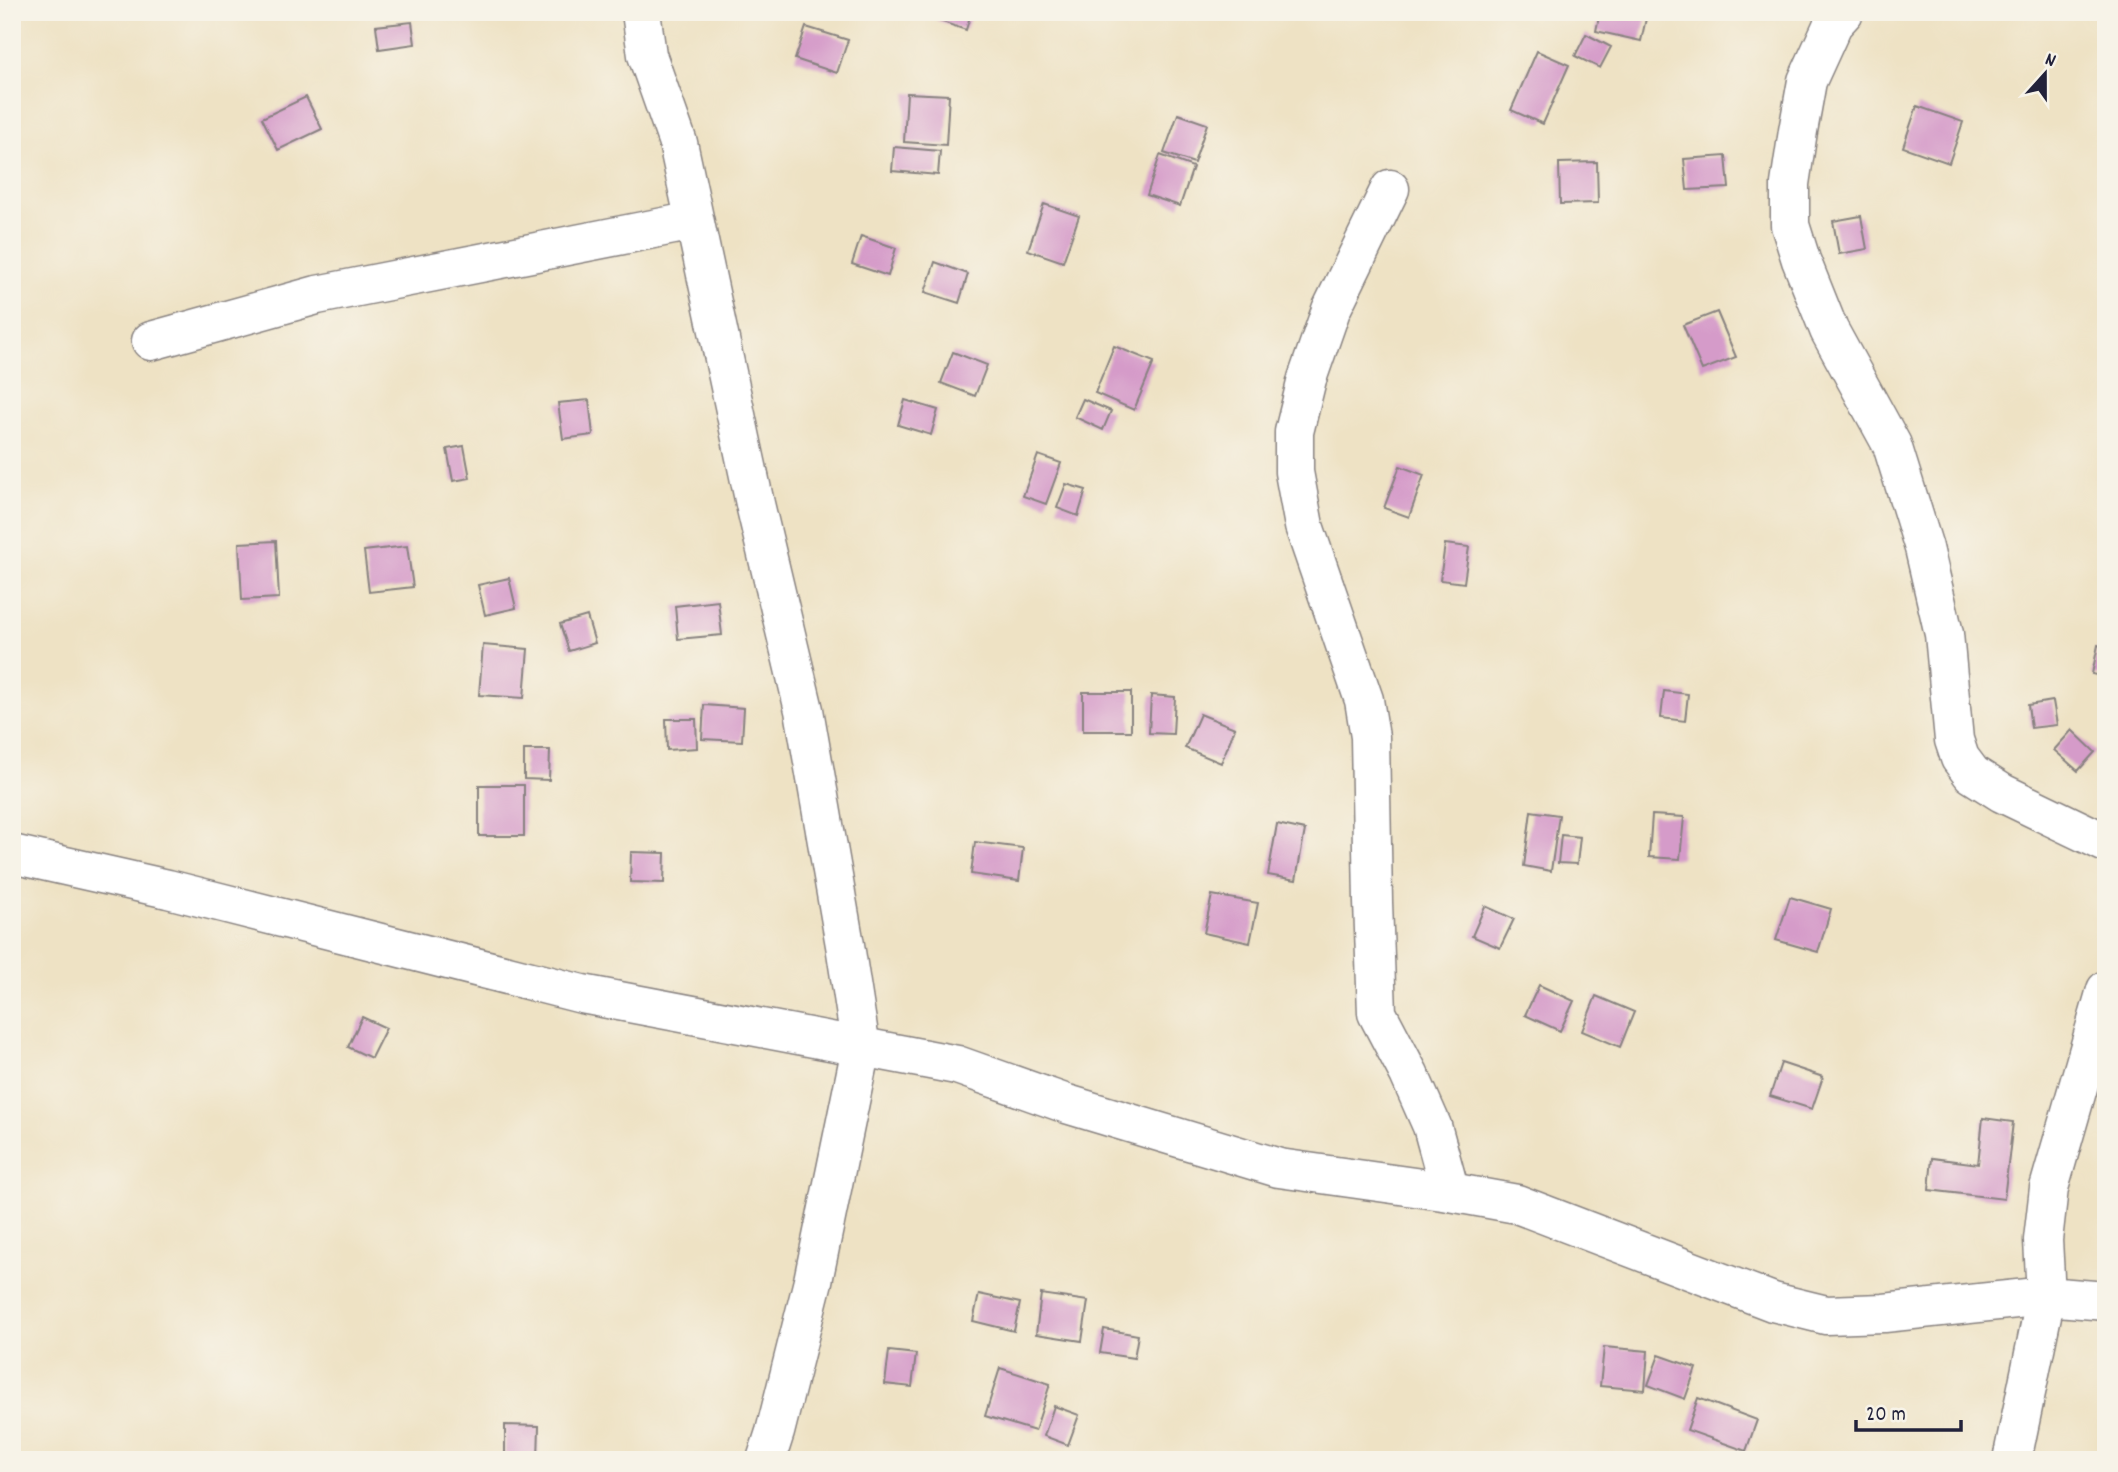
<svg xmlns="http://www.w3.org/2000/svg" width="2118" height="1472" font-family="Dekko,sans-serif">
	<rect width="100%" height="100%" fill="#f7f3e8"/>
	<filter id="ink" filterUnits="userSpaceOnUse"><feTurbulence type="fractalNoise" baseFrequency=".0143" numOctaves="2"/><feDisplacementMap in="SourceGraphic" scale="14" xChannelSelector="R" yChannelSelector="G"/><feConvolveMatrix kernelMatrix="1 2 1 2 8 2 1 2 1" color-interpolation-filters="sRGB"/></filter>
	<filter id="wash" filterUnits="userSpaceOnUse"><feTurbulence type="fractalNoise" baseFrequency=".00686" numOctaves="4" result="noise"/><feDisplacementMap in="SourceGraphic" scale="28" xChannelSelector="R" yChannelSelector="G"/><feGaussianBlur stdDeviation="1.57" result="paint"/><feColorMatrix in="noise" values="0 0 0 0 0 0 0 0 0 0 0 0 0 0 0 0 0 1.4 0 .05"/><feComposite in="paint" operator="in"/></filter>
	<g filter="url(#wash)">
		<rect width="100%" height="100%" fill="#eee2c4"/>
		<g id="blocks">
			<path fill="#d59bc9" d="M939,12H970L971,13L966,30L936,20Z
				M1600,12H1639L1647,14L1641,41L1596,31Z
				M412,22L415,44L379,49L376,26Z
				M806,27L848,40L837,73L795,59Z
				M1586,34L1611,47L1600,68L1575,56Z
				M1537,51L1569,65L1543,124L1511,110Z
				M907,93L949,95L946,145L904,142Z
				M306,97L322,129L278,150L262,118Z
				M1917,106L1963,122L1949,163L1903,147Z
				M1178,114L1207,124L1194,163L1164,153Z
				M894,147L940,151L938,175L892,171Z
				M1160,155L1193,167L1180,206L1147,195Z
				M1726,156L1729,188L1687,190L1684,159Z
				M1597,162L1598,203L1560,204L1559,163Z
				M1044,204L1079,216L1063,262L1028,250Z
				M1861,216L1867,249L1839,254L1833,221Z
				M861,236L896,248L888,276L852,264Z
				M935,262L968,274L959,303L925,292Z
				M1717,312L1736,357L1702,370L1683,325Z
				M1114,346L1154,362L1134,410L1095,393Z
				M953,352L987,365L975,396L941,383Z
				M1083,399L1111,411L1103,430L1075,417Z
				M589,400L593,435L563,439L558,403Z
				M905,400L938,410L931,435L898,425Z
				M464,446L470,478L453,481L447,449Z
				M1038,455L1061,463L1046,504L1023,496Z
				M1400,466L1424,475L1409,517L1384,508Z
				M1066,484L1086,490L1078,516L1057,508Z
				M276,541L279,598L242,600L239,543Z
				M1445,544L1469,547L1464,583L1440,580Z
				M407,546L413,587L369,592L364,551Z
				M509,578L516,608L485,615L478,585Z
				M718,601L722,635L678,639L675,606Z
				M587,616L595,643L569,651L560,624Z
				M483,645L528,649L524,698L479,695Z
				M2098,645L2106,647V677L2092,674Z
				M1664,691L1688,694L1685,721L1661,718Z
				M1083,692H1131V731H1083Z
				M1151,695L1175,697L1173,734L1149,733Z
				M2053,701L2057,725L2031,728L2028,705Z
				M704,705L744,708L742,741L702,739Z
				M1200,714L1235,728L1221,763L1185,748Z
				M666,719H696L697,748L667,750Z
				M2072,730L2095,752L2078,771L2054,750Z
				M524,750H550L549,780L524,779Z
				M479,785H524V836H479Z
				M1531,811L1559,815L1551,871L1524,866Z
				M1652,815L1684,817L1680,859L1649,857Z
				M1277,824L1305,830L1296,880L1268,875Z
				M1561,835L1580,837L1577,864L1558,863Z
				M975,842L1023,848L1019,881L971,874Z
				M631,852L665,853L664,883L630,882Z
				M1212,895L1258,903L1250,943L1204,933Z
				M1790,897L1831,909L1818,952L1776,940Z
				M1485,906L1514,919L1500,948L1472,936Z
				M1539,985L1574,1001L1560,1031L1525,1015Z
				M1596,996L1634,1012L1620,1047L1582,1031Z
				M362,1017L386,1028L371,1058L348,1047Z
				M1781,1063L1823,1077L1812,1109L1770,1096Z
				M1983,1118L2013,1122L2004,1199L1929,1190L1932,1158L1978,1164Z
				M979,1294L1020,1303L1014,1331L973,1321Z
				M1041,1294L1088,1301L1082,1341L1036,1334Z
				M1104,1329L1138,1335L1134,1358L1100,1353Z
				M1604,1347L1648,1351L1645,1390L1600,1386Z
				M889,1351L916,1354L912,1387L885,1384Z
				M1659,1355L1696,1368L1685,1399L1648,1385Z
				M1000,1368L1050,1384L1035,1431L985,1416Z
				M1698,1398L1757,1420L1746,1451L1687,1430Z
				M1054,1406L1079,1415L1068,1445L1044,1436Z
				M505,1425L539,1426L538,1460H505Z"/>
		</g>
	</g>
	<g filter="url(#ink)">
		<use href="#blocks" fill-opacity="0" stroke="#888280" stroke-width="2"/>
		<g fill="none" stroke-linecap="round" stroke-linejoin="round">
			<g stroke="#888280" stroke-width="41">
				<path id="minor" d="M641,12L647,55L678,143L755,504L804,710L845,945L861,1048L813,1281L775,1432L766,1460
					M1844,12L1833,24L1807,81L1798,131L1790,184V225L1801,260L1829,330L1892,445L1924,548L1944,634L1954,740L1960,758L1972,774L2002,793L2106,843
					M1390,189L1331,310L1307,379L1294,432V472L1304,526L1364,700L1370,737L1373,902L1377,1013L1409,1074L1432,1126L1450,1192
					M151,341L317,295L694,221
					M2012,1460L2046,1296L2043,1240L2049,1188L2106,990"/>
			</g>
			<g stroke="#888280" stroke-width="41">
				<path id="tertiary" d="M12,854L168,889L582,994L957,1065L1067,1104L1279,1168L1450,1192L1517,1204L1773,1302L1826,1315L1884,1313L2046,1296L2106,1301"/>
			</g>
			<use href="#minor" stroke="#fff" stroke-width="38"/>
			<use href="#tertiary" stroke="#fff" stroke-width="38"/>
		</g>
	</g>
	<rect width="2118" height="1472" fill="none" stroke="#f7f3e8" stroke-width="42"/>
	<g transform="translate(2045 74) rotate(21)" stroke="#f7f3e8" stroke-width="5" paint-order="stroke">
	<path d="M0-5L12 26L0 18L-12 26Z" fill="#22223b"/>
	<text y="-10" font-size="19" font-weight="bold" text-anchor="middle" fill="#22223b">N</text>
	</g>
	<path d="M1856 1420v10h105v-10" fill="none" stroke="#22223b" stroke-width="3.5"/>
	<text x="1866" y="1420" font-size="21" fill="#22223b" stroke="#f7f3e8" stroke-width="5" paint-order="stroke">20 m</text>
</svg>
